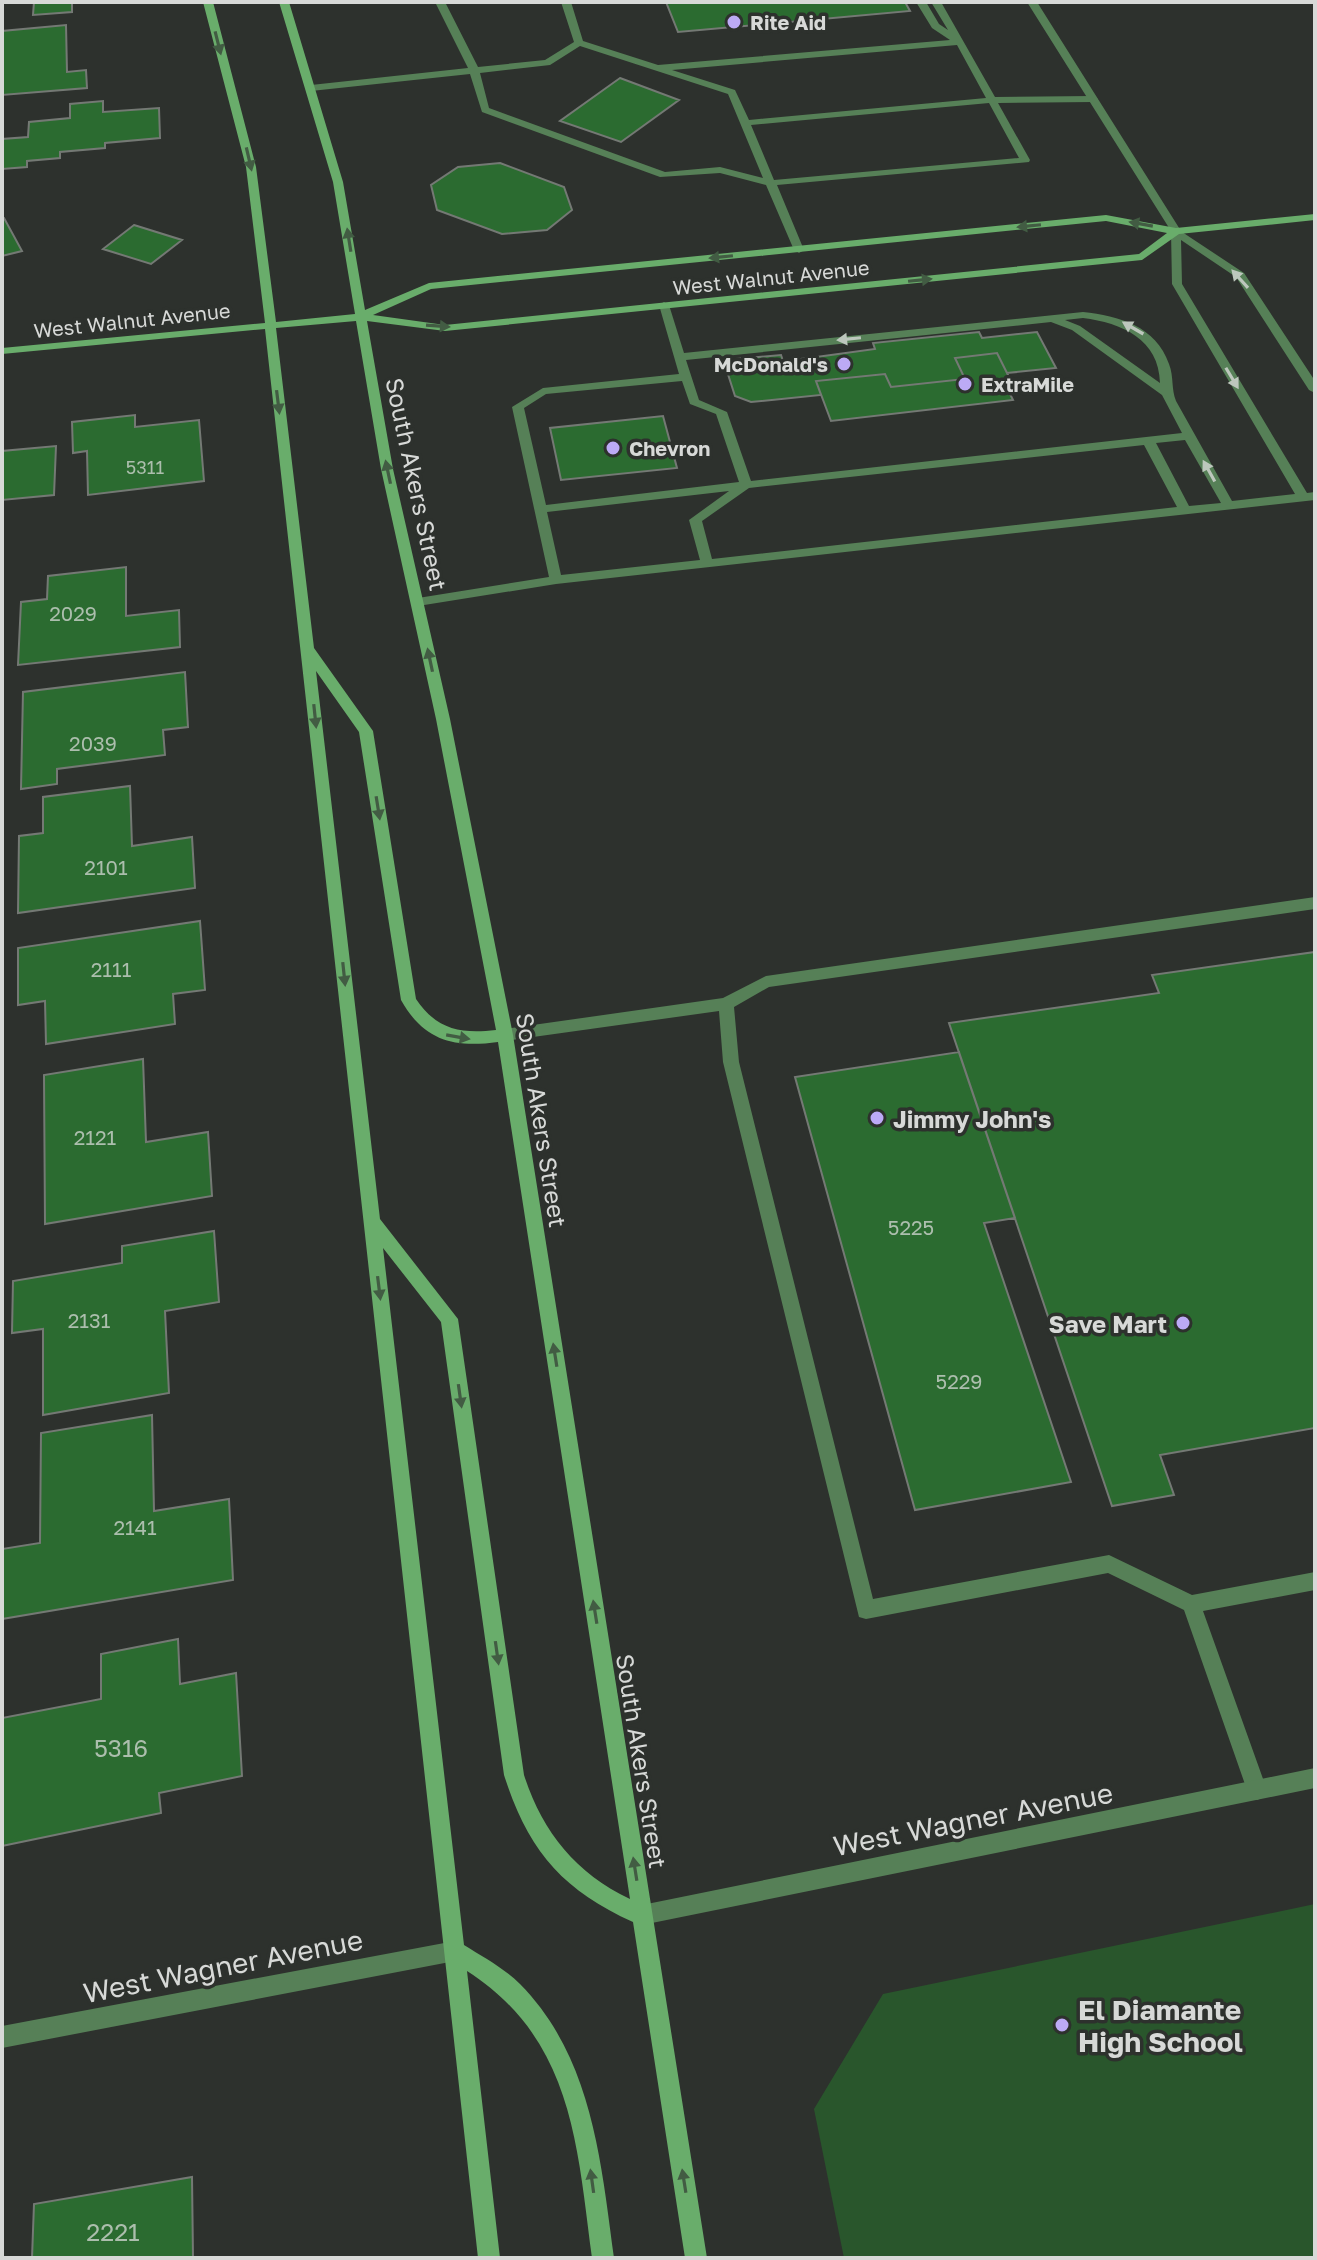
<svg xmlns="http://www.w3.org/2000/svg" width="1317" height="2260" font-family="'Golos Text',sans-serif">
	<rect width="100%" height="100%" fill="#2d312d"/>
	<path fill="#29562c" d="M1315,1904V2258H844L814,2109L883,1994Z"/>
	<path fill="#2b6b30" stroke="#747974" stroke-width="2" d="M34,2H72V12L33,15Z
		M666,2H905L910,11L678,32Z
		M66,25L67,72L86,70L87,88L2,95V31Z
		M620,78L679,100L621,142L560,121Z
		M103,101V112L159,108L160,138L105,143V148L60,152V158L27,161V167L2,169V139L28,137L29,122L70,118V104Z
		M500,163L564,187L572,210L547,230L502,234L437,210L431,185L458,167Z
		M2,218H4L22,251L2,256Z
		M134,225L182,240L151,264L103,249Z
		M979,332L982,338L1037,332L1056,368L1007,373L997,353L955,358L965,379L891,387L885,374L816,381L821,395L751,402L735,396L726,368L736,359L781,355L783,361L809,358L875,349L873,343Z
		M997,353L1016,391L1009,392L1013,400L831,421L816,381L885,374L891,387L965,379L955,358Z
		M135,415V427L199,420L204,481L88,495L87,451L73,453L72,422Z
		M663,416L677,468L561,480L550,428Z
		M56,446L54,495L2,500V451Z
		M126,567V616L179,610L180,647L18,665L21,602L47,599L48,576Z
		M185,672L188,727L163,730L165,755L57,769V784L21,789L23,692Z
		M130,786L132,846L192,837L195,888L18,913L19,836L43,833V797Z
		M200,921L205,990L173,994L175,1024L46,1044L45,1001L18,1005V948Z
		M1315,952V1428L1160,1455L1174,1495L1112,1506L949,1023L1159,993L1152,975Z
		M959,1052L1015,1218L984,1223L1071,1482L915,1510L795,1077Z
		M143,1059L146,1142L208,1132L212,1196L45,1224L44,1075Z
		M214,1231L219,1302L165,1311L169,1393L43,1415V1329L12,1333L13,1281L122,1263V1246Z
		M152,1415L154,1511L229,1499L233,1580L2,1619V1549L40,1543L41,1433Z
		M178,1639L180,1684L236,1673L242,1776L159,1793L161,1813L2,1846V1718L101,1699V1654Z
		M192,2177L193,2258H32L34,2204Z"/>
	<g fill="none" stroke-linecap="round" stroke-linejoin="round">
		<path fill="#568057" fill-rule="evenodd" d="M435,2H445L478,67L545,60L574,42L561,2H571L583,41L658,65L950,40L932,28L916,2H926L939,24L948,30L931,2H941L995,97L1093,96L1098,99L1093,102L998,103L1030,160L1029,162L777,185L804,250L799,253L794,250L766,185L720,173L660,177L482,112L470,74L311,91L306,88L311,85L468,68ZM957,45L986,98L749,120L735,90L672,70ZM580,46L728,94L763,178L720,167L665,172L489,108L480,73L550,65ZM989,103L1019,158L774,180L751,125Z
			M1176,228L1244,273L1315,381V393L1309,390L1236,277L1181,240L1182,284L1307,493L1315,492V500L556,584L418,606L412,602L418,598L549,577L512,407L543,388L679,374L659,305L664,302L669,305L684,353L1083,312C1119,316 1156,326 1169,364C1174,377 1171,389 1176,401L1232,501L1295,494L1172,284L1171,231ZM1083,318C1122,323 1159,339 1160,383L1080,326L1065,320ZM1051,322L1072,330L1162,395L1182,433L751,481L727,412L699,400L686,360ZM682,381L690,404L716,414L739,482L546,505L524,408L546,394ZM1185,440L1221,503L1189,506L1156,443ZM1144,445L1177,507L712,559L702,521L749,488ZM729,491L689,520L700,560L561,575L547,512Z
			M1315,897V909L769,987L734,1007L739,1062L873,1599L1109,1555L1192,1595L1315,1572V1590L1203,1611L1267,1790L1264,1797L1257,1800L1250,1797L1247,1790L1184,1610L1108,1573L866,1619L859,1617L723,1062L719,1011L505,1041L497,1035L505,1029L723,998L766,976Z"/>
		<path fill="#568057" fill-rule="evenodd" d="M1027,2H1037L1181,231L1180,233L1171,231Z
			M1315,1768V1788L642,1925L635,1922L632,1915L635,1908L642,1905Z
			M455,1941L462,1944L465,1951L462,1958L455,1961L2,2048V2026Z"/>
		<path fill="#69ad6b" fill-rule="evenodd" d="M203,2H213L256,167L276,322L355,314L333,182L279,2H289L343,182L365,310L429,283L1106,215L1176,228L1315,214V220L1179,234L1142,260L445,331L367,321L393,469L450,719L513,1035L707,2258H685L633,1922C561,1889 528,1850 504,1775L441,1322L383,1248L464,1945C483,1957 504,1968 520,1984C592,2057 601,2161 614,2258H592C577,2145 573,2039 467,1971L500,2258H478L265,329L2,354V348L265,323L246,167ZM1106,221L1167,233L1139,254L445,325L373,315L431,289ZM356,321L381,469L436,719L496,1030C461,1034 437,1030 416,999L373,731L314,648L276,328ZM316,671L359,732L401,1000C424,1041 454,1048 498,1042L630,1899C575,1873 542,1831 524,1775L458,1319L380,1219Z"/>
	</g>
	<defs><path id="oneway-solid" d="M-6-.8H1V-3.2L6.5 0L1 3.2V.8H-6Z" transform="scale(2)"/></defs>
	<g fill="#425c43">
		<use href="#oneway-solid" transform="translate(218 43) rotate(76)"/>
		<use href="#oneway-solid" transform="translate(249 159) rotate(77)"/>
		<use href="#oneway-solid" transform="translate(1141 224) rotate(-170)"/>
		<use href="#oneway-solid" transform="translate(1029 226) rotate(174)"/>
		<use href="#oneway-solid" transform="translate(349 240) rotate(-99)"/>
		<use href="#oneway-solid" transform="translate(721 257) rotate(174)"/>
		<use href="#oneway-solid" transform="translate(920 280) rotate(-6)"/>
		<use href="#oneway-solid" transform="translate(438 326) rotate(4)"/>
		<use href="#oneway-solid" transform="translate(278 402) rotate(83)"/>
		<use href="#oneway-solid" transform="translate(388 472) rotate(-102)"/>
		<use href="#oneway-solid" transform="translate(430 660) rotate(-102)"/>
		<use href="#oneway-solid" transform="translate(315 716) rotate(84)"/>
		<use href="#oneway-solid" transform="translate(378 808) rotate(81)"/>
		<use href="#oneway-solid" transform="translate(344 974) rotate(84)"/>
		<use href="#oneway-solid" transform="translate(458 1037) rotate(10)"/>
		<use href="#oneway-solid" transform="translate(379 1288) rotate(83)"/>
		<use href="#oneway-solid" transform="translate(555 1355) rotate(-99)"/>
		<use href="#oneway-solid" transform="translate(460 1396) rotate(82)"/>
		<use href="#oneway-solid" transform="translate(595 1612) rotate(-99)"/>
		<use href="#oneway-solid" transform="translate(497 1653) rotate(82)"/>
		<use href="#oneway-solid" transform="translate(635 1869) rotate(-99)"/>
		<use href="#oneway-solid" transform="translate(592 2181) rotate(-98)"/>
		<use href="#oneway-solid" transform="translate(684 2181) rotate(-99)"/>
	</g>
	<g fill="#bdc7bd">
		<use href="#oneway-solid" transform="translate(1240 279) rotate(-132)"/>
		<use href="#oneway-solid" transform="translate(1133 328) rotate(-150)"/>
		<use href="#oneway-solid" transform="translate(849 339) rotate(174)"/>
		<use href="#oneway-solid" transform="translate(1232 378) rotate(59)"/>
		<use href="#oneway-solid" transform="translate(1209 471) rotate(-119)"/>
	</g>
	<g fill="#bcaaf5" stroke="#2d312d" stroke-width="3">
		<circle cx="734" cy="22" r="8"/>
		<circle cx="844" cy="364" r="8"/>
		<circle cx="965" cy="384" r="8"/>
		<circle cx="613" cy="448" r="8"/>
		<circle cx="877" cy="1118" r="8"/>
		<circle cx="1183" cy="1323" r="8"/>
		<circle cx="1062" cy="2025" r="8"/>
	</g>
	<g text-anchor="middle" dominant-baseline="central" stroke-width="7" stroke-linejoin="round" paint-order="stroke">
		<g font-size="18" fill="#acbead">
			<text x="145" y="467">5311</text>
		</g>
		<g font-size="20" font-weight="bold" fill="#d7d9d7" stroke="#2d312d" text-anchor="start">
			<text x="750" y="22">Rite Aid</text>
			<text x="828" y="364" text-anchor="end">McDonald's</text>
			<text x="981" y="384">ExtraMile</text>
			<text x="629" y="448">Chevron</text>
		</g>
		<g font-size="20" fill="#d7d9d7" stroke="#2d312d">
			<text transform="translate(771 277) rotate(-6)">West Walnut Avenue</text>
			<text transform="translate(132 320) rotate(-6)">West Walnut Avenue</text>
		</g>
		<g font-size="20" fill="#acbead">
			<text x="73" y="613">2029</text>
			<text x="93" y="743">2039</text>
			<text x="106" y="867">2101</text>
			<text x="111" y="969">2111</text>
			<text x="95" y="1137">2121</text>
			<text x="911" y="1227">5225</text>
			<text x="89" y="1320">2131</text>
			<text x="959" y="1381">5229</text>
			<text x="135" y="1527">2141</text>
		</g>
		<g font-size="24" fill="#d7d9d7" stroke="#2d312d">
			<text transform="translate(417 484) rotate(78)">South Akers Street</text>
			<text transform="translate(542 1120) rotate(81)">South Akers Street</text>
			<text transform="translate(642 1761) rotate(81)">South Akers Street</text>
		</g>
		<g font-size="24" font-weight="bold" fill="#d7d9d7" stroke="#2d312d" text-anchor="start">
			<text x="893" y="1118">Jimmy John's</text>
			<text x="1167" y="1323" text-anchor="end">Save Mart</text>
		</g>
		<g font-size="24" fill="#acbead">
			<text x="121" y="1747">5316</text>
			<text x="113" y="2231">2221</text>
		</g>
		<g font-size="28" fill="#d7d9d7" stroke="#2d312d">
			<text transform="translate(973 1819) rotate(-11)">West Wagner Avenue</text>
			<text transform="translate(223 1966) rotate(-11)">West Wagner Avenue</text>
		</g>
		<g font-size="28" font-weight="bold" fill="#d7d9d7" stroke="#2d312d" text-anchor="start">
			<text x="1078" y="2009">El Diamante<tspan x="1078" dy="32">High School</tspan></text>
		</g>
	</g>
	<rect width="1317" height="2260" fill="none" stroke="#d7d9d7" stroke-width="8"/>
</svg>
